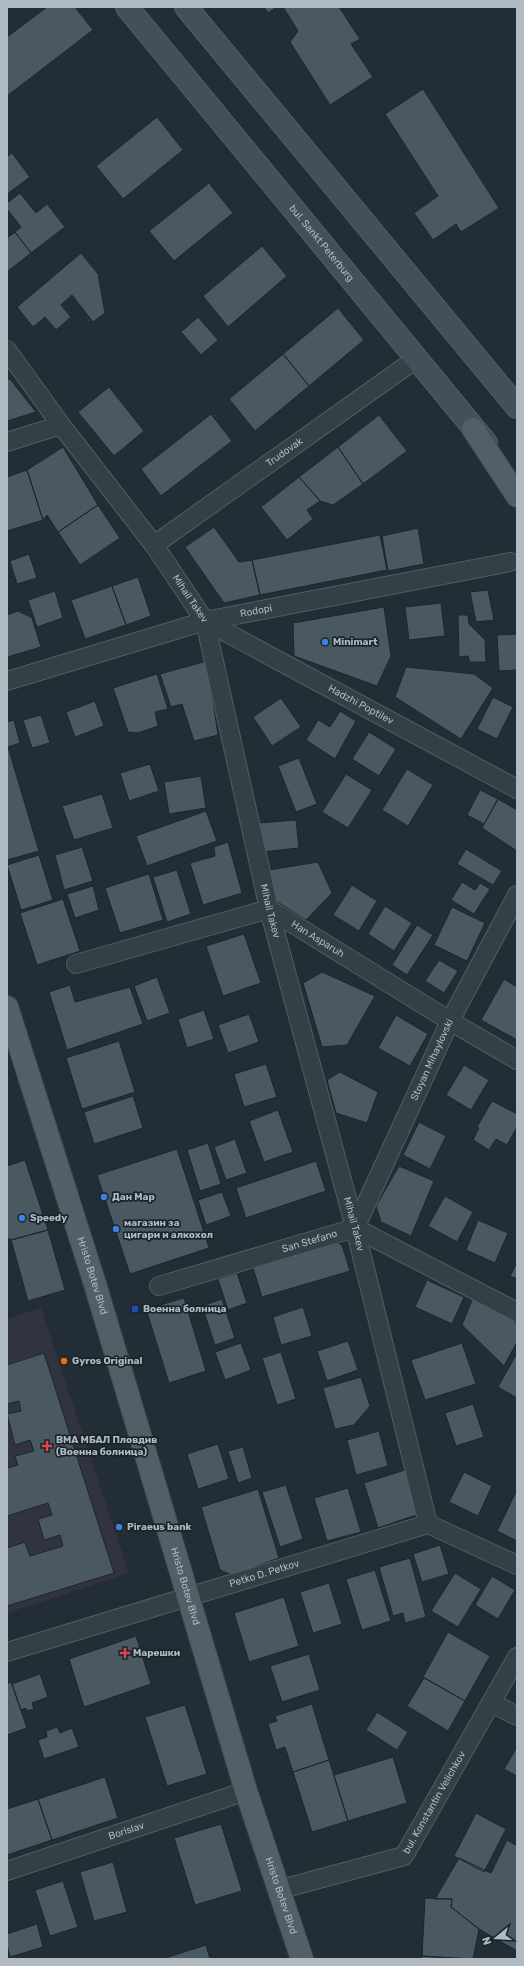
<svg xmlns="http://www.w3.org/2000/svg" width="524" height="1966" font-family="Rubik,sans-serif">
	<rect width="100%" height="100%" fill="#222d36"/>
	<path fill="#31333e" d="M41,1308L129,1573L7,1613V1319Z"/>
	<path fill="#4a5861" stroke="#1c262d" d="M47,7H75L93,30L7,96V37Z
		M264,7H277L268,13Z
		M283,7H339L360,39L351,44L373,77L330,105L290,42L298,31Z
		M423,89L499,208L461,232L456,224L433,240L414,213L438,196L385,114Z
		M157,117L183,150L123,199L96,166Z
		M12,153L30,177L7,194V157Z
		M209,183L233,213L174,261L149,231Z
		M20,193L36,213L47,204L65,227L31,253L15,232L21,227L7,209V203Z
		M15,232L31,253L7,272V238Z
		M262,246L287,276L228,327L203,296Z
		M81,253L98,274L105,313L93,322L72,295L61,305L71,317L56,330L45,317L33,327L17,307Z
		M338,308L364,340L309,386L283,354Z
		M198,317L218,340L201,355L181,332Z
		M283,354L309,386L255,431L229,399Z
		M7,379H10L36,412L7,421Z
		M109,387L144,431L114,456L78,412Z
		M211,414L232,441L161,496L141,469Z
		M379,415L407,451L363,484L338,447Z
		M63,447L98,505L58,532L47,515L43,520L27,470Z
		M338,447L363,484L333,505L320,501L299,477Z
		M27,470L43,520L7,531V477Z
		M299,477L320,501L307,510L313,519L287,540L261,507Z
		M98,505L120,538L80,565L58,532Z
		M214,527L239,562L252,560L260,595L224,603L185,547Z
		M418,528L424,564L388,571L382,536Z
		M380,535L387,570L260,595L252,560Z
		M29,554L37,578L17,584L10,561Z
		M138,577L151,616L126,625L112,586Z
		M112,586L126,625L85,639L71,600Z
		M488,590L494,620L476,622L470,592Z
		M55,591L63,618L37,627L28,600Z
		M441,603L445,636L409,640L405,607Z
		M384,607L391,656L377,686L294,656L293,623Z
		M18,611L32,618L41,647L7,657V615Z
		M458,615H468L469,624L485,640L486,662H470L468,656L459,657Z
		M517,634V670L499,671L497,635Z
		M207,661L218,735L194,741L182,704L171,707L160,674Z
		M406,667L474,674L493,688L461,739L395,697Z
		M157,674L168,709L155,712L158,726L138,733L128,732L113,688Z
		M493,697L513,707L497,739L477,729Z
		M281,698L301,727L272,746L253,717Z
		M95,701L104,726L75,737L66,712Z
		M340,711L356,721L335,759L306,740L318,720L330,727Z
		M41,715L50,743L32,748L23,720Z
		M14,720L20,743L8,747L39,851L7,860V722Z
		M369,732L396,749L379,776L352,759Z
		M299,758L317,804L296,812L278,766Z
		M150,764L159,791L129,801L120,773Z
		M407,769L433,785L408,826L382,810Z
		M346,774L372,790L348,828L322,812Z
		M201,776L206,808L169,814L164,782Z
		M480,790L498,799L484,824L467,815Z
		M102,794L113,828L74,840L62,806Z
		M498,799L517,810V851L482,828Z
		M206,811L217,841L147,866L136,836Z
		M296,820L299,848L262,852L259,823Z
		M228,842L242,893L203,905L190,863L215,856L214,847Z
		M82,847L93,881L64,890L55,855Z
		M466,849L502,871L493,885L457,864Z
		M39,855L53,900L21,910L7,865Z
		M318,862L332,893L306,920L276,901L269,870Z
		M177,870L191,914L167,922L153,877Z
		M149,874L163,920L120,933L105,888Z
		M462,882L475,890L480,883L490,889L474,914L451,900Z
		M352,885L377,901L359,931L333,915Z
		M93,886L99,910L75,918L67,894Z
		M63,899L80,951L37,965L20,913Z
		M385,906L412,923L394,951L368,934Z
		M452,907L485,923L467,961L434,945Z
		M417,925L433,935L407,975L392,965Z
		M244,934L261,983L223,996L206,946Z
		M439,960L458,971L444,993L425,981Z
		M322,972L375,996L347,1045L322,1047L303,983Z
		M157,977L170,1013L147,1021L134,986Z
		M504,979L517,987V1040L481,1020Z
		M70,985L75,1002L130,987L143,1024L67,1050L49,992Z
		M204,1010L214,1039L187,1048L178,1019Z
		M249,1014L259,1042L228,1053L218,1025Z
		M396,1015L428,1034L410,1066L378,1048Z
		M119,1041L135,1092L82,1109L66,1058Z
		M266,1064L277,1097L244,1107L234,1074Z
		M464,1065L489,1080L471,1110L446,1095Z
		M340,1072L378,1092L367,1123L336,1113L327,1080Z
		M133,1096L143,1128L94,1144L84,1112Z
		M492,1101L517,1114V1127L507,1145L496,1139L489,1150L473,1140L479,1128L477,1127Z
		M278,1110L293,1152L264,1162L249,1121Z
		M419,1122L446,1136L430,1169L403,1155Z
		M235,1139L247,1173L226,1180L214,1147Z
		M208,1143L221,1184L200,1191L187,1150Z
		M177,1149L209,1248L130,1274L97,1175Z
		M25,1160L48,1230L11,1240L7,1238V1166Z
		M316,1161L326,1191L246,1218L236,1188Z
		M399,1166L434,1181L411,1236L381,1222L376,1206Z
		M222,1192L231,1216L206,1225L198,1200Z
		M445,1196L473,1212L457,1242L428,1226Z
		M478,1220L508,1233L495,1263L466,1250Z
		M48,1230L65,1290L28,1301L11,1240Z
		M334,1241L342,1245L350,1271L262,1297L253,1268Z
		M517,1263V1279L510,1276Z
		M237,1273L247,1303L228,1310L218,1279Z
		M427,1280L464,1297L452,1324L415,1307Z
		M184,1298L206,1371L169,1383L146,1309Z
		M473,1298L517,1323V1342L504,1366L462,1325Z
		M222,1299L235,1338L215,1345L202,1306Z
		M303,1307L312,1336L281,1345L273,1317Z
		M348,1341L358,1370L327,1381L317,1351Z
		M241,1343L251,1370L225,1380L215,1352Z
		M462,1343L476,1384L425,1400L411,1360Z
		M281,1352L296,1399L277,1405L262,1358Z
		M44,1353L114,1573L7,1606V1548L25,1542L30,1556L63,1546L60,1535L44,1540L38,1519L52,1515L48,1503L7,1516V1468L18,1465L15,1456L34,1451L30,1440L15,1445L7,1414L21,1411L19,1401L7,1404V1365Z
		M517,1353V1398L498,1387Z
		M361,1377L370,1406L354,1425L335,1429L323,1388Z
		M473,1404L484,1437L456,1446L445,1413Z
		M379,1431L388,1466L356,1475L347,1440Z
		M218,1444L229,1479L198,1489L187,1454Z
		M243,1447L252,1478L238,1483L228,1451Z
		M408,1469L422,1513L378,1528L364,1483Z
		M464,1472L492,1486L478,1516L449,1502Z
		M286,1485L303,1539L280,1547L262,1492Z
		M348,1488L361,1532L327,1541L314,1498Z
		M258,1489L279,1558L232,1575L220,1570L201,1507Z
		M517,1490V1541L497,1531Z
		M440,1545L449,1574L422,1582L413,1554Z
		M410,1558L426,1617L405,1623L403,1613L393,1616L379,1567Z
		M375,1570L391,1621L362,1630L346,1579Z
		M455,1573L481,1589L458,1627L431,1611Z
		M492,1576L515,1590L498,1619L475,1605Z
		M329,1583L342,1624L313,1633L300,1592Z
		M284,1597L299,1646L249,1662L234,1613Z
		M448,1632L490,1656L465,1701L423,1677Z
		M136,1636L151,1684L84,1707L69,1659Z
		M309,1654L320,1690L282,1702L270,1666Z
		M40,1674L48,1697L32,1703L34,1709L27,1711L26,1708L21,1710L12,1684Z
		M424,1678L465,1701L448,1731L407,1706Z
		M11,1682L27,1728L7,1735V1684Z
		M312,1704L329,1760L293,1772L285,1747L276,1750L268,1724L277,1721L275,1716Z
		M185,1705L207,1774L167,1786L145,1717Z
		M377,1712L408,1732L397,1750L366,1730Z
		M57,1727L60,1733L72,1728L79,1747L44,1759L38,1740L47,1737L46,1731Z
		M517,1747V1776L504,1769Z
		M393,1757L407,1803L348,1821L334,1775Z
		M329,1760L348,1821L312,1832L293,1772Z
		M105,1777L118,1818L52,1840L38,1799Z
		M38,1799L52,1840L7,1855V1809Z
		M476,1813L506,1829L484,1872L454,1856Z
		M221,1824L242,1891L195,1905L174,1838Z
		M507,1840L517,1846V1951L479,1929L451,1907L452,1899H435L459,1858L491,1873Z
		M113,1862L127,1912L94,1921L80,1872Z
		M63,1881L78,1927L50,1936L35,1890Z
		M425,1898L452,1899L451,1907L479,1929L473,1959L422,1956Z
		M37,1924L43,1947L10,1957L7,1945V1934Z
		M206,1945L210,1959H162Z
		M422,1956L462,1959H421Z"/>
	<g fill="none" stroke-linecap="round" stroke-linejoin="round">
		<g stroke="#525d64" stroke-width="20">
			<g id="minor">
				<path id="s1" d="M7,350L61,425L154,545L205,621L269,909L355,1228L428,1524"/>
				<path d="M7,442L61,425"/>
				<path id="s2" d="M154,545L416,359"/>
				<path id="s3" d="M205,621L517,789"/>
				<path id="s4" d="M7,681L205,621L510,562"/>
				<path id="s5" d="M76,964L269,909L450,1021L517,1060"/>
				<path id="s6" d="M355,1228L450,1021L517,895"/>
				<path id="s7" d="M159,1286L355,1228L517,1312"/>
				<path id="s8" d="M7,1652L428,1524L517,1565"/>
				<path d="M492,1703L517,1716"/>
				<path id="s9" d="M7,1871L246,1791"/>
				<path id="s10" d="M278,1890L404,1856L517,1657"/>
			</g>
		</g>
		<g stroke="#525d64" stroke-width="24">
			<g id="secondary">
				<path id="s11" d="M127,7L486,443"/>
				<path d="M186,7L517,407"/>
			</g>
		</g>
		<g stroke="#3e4850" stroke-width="24">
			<g id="primary">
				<path d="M473,429L517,496"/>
				<path id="s12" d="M7,1007L95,1284L246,1791L302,1959"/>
			</g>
		</g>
		<use href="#minor" stroke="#353f46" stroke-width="18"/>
		<use href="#secondary" stroke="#434f59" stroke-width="22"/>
		<use href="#primary" stroke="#535e66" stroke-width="22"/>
	</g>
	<g fill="#3f7fe0" stroke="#1a242b" stroke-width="1.5">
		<circle cx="325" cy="642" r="4"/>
		<circle cx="104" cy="1197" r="4"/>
		<circle cx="22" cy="1218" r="4"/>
		<circle cx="116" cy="1229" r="4"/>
		<circle cx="119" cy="1527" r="4"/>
	</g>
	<rect fill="#1a4fb4" stroke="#1a242b" stroke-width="1.5" x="131" y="1305" width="8" height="8" rx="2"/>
	<circle fill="#e8710a" stroke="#1a242b" stroke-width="1.5" cx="64" cy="1361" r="4"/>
	<g fill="#e0444e" stroke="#1a242b" stroke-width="1.5">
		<path d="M45 1440h4v4h4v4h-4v4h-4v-4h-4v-4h4z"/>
		<path d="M123 1647h4v4h4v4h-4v4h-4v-4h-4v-4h4z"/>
	</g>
	<g text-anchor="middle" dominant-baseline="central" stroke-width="3.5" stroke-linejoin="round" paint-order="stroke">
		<g font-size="10" fill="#afbac3" stroke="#1a242b">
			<text stroke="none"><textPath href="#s11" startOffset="306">bul. Sankt Peterburg</textPath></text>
			<text stroke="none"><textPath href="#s2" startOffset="160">Trudovak</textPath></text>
			<text stroke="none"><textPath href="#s1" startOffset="309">Mihail Takev</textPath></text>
			<text stroke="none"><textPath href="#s4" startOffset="259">Rodopi</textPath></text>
			<text stroke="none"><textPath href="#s3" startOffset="177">Hadzhi Poptilev</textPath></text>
			<text stroke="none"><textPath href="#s1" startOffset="633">Mihail Takev</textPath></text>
			<text stroke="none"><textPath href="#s5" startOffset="258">Han Asparuh</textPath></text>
			<text stroke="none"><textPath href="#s6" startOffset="185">Stoyan Mihaylovski</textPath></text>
			<text stroke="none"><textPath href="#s1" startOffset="957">Mihail Takev</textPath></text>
			<text stroke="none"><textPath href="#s7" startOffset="157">San Stefano</textPath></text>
			<text stroke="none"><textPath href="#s12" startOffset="282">Hristo Botev Blvd</textPath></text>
			<text stroke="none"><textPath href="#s8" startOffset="269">Petko D. Petkov</textPath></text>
			<text stroke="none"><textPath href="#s12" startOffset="606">Hristo Botev Blvd</textPath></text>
			<text stroke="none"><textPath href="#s10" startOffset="192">bul. Konstantin Velichkov</textPath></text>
			<text stroke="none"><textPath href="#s9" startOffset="126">Borislav</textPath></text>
			<text stroke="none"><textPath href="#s12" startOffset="930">Hristo Botev Blvd</textPath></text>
		</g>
		<g font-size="10" font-weight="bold" fill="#afbac3" stroke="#1a242b" text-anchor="start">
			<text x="333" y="642">Minimart</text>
			<text x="112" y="1197">Дан Мар</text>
			<text x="30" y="1218">Speedy</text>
			<text x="124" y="1223">магазин за<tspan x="124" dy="12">цигари и алкохол</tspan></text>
			<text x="143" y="1309">Военна болница</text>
			<text x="72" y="1361">Gyros Original</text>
			<text x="56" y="1440">ВМА МБАЛ Пловдив<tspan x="56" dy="12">(Военна болница)</tspan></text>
			<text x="127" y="1527">Piraeus bank</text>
			<text x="133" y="1653">Марешки</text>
		</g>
	</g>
	<rect width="524" height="1966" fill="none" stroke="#afbac3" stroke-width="16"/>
	<g transform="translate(496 1938) rotate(252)" stroke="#1a242b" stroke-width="3" paint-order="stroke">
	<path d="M0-3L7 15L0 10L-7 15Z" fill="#afbac3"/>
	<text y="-6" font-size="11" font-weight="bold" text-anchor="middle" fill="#afbac3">N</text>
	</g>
</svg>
